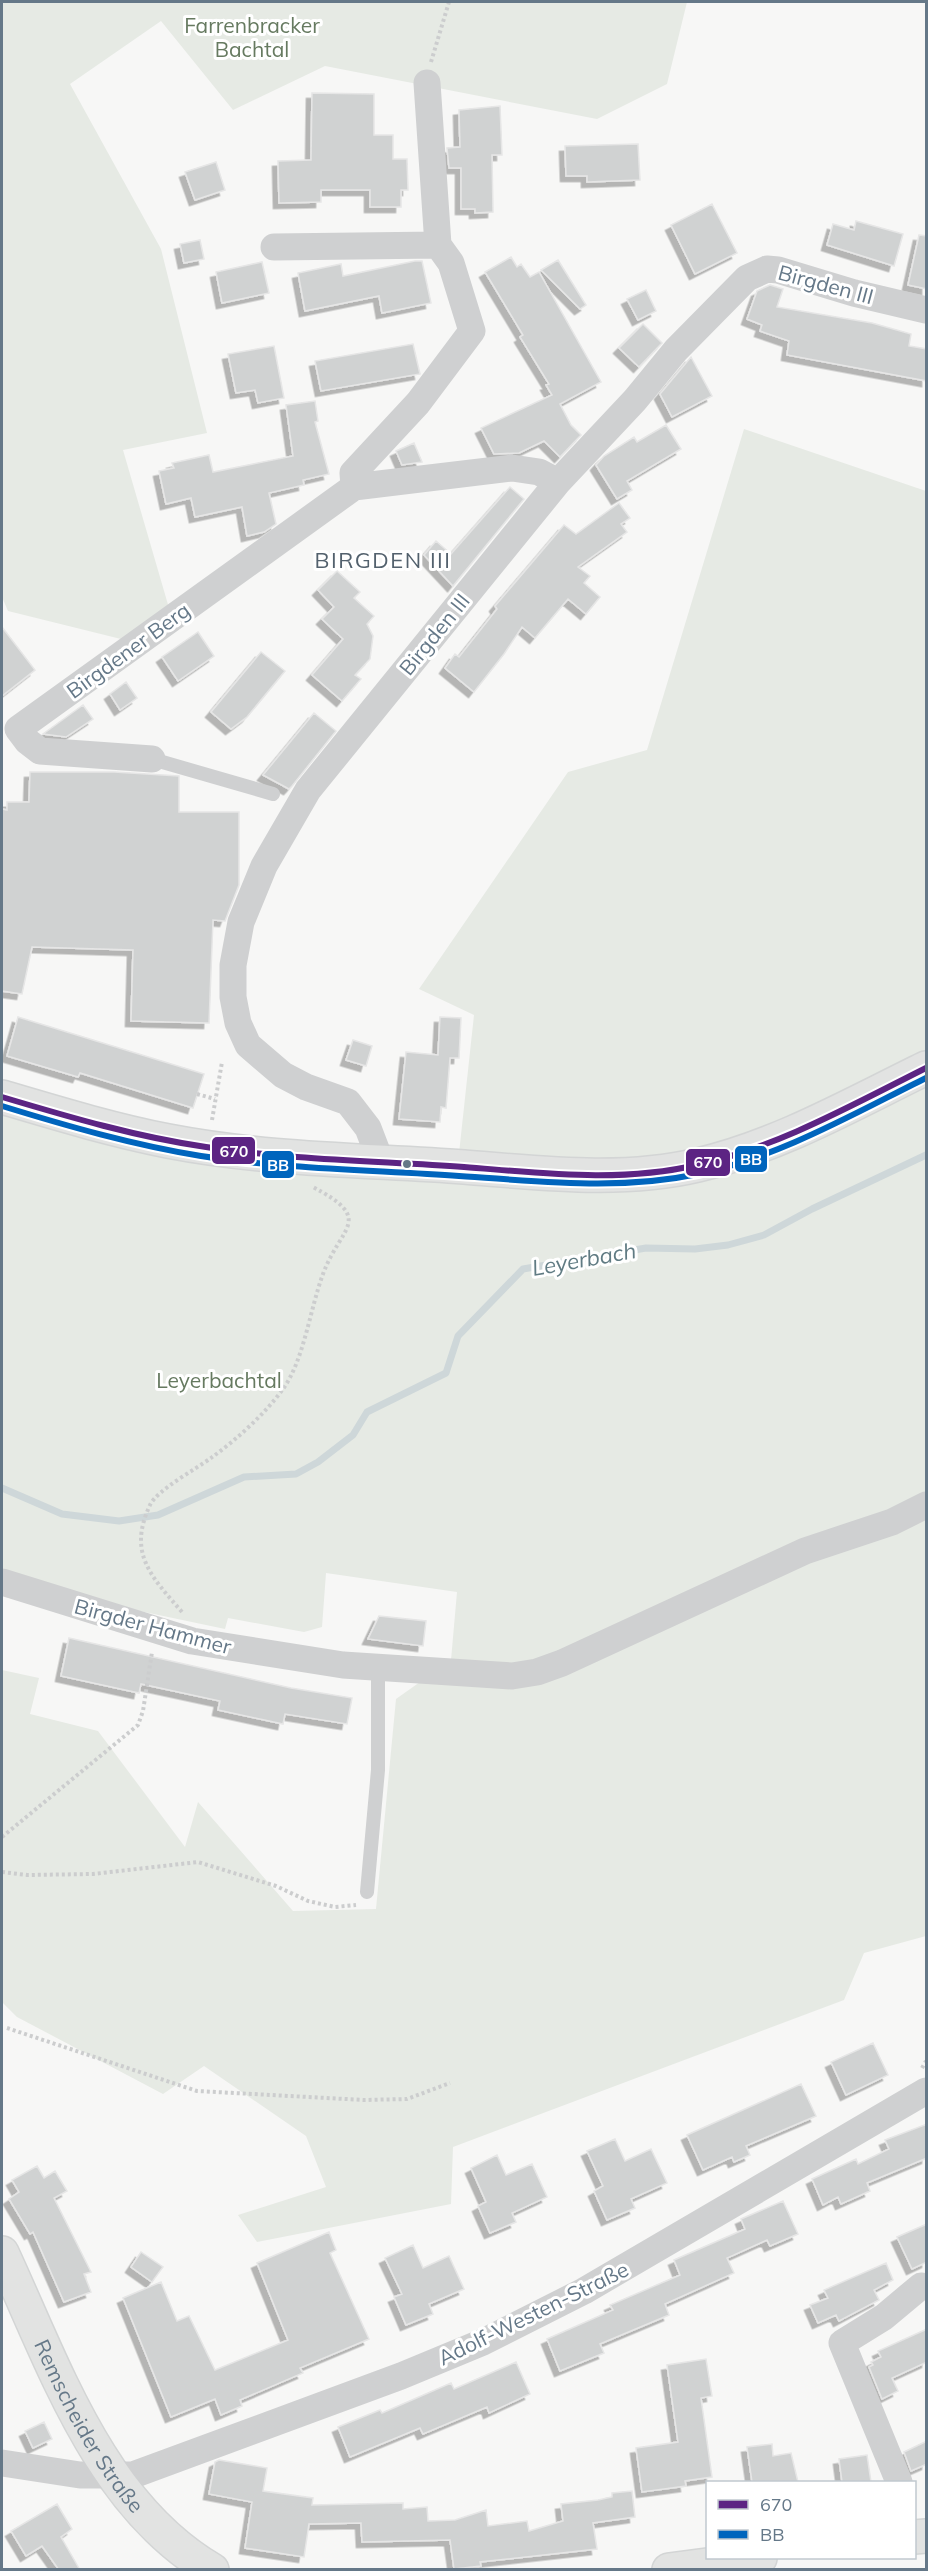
<svg xmlns="http://www.w3.org/2000/svg" width="928" height="2571" font-family="Mulish,sans-serif">
	<defs>
		<filter id="shadow"><feDropShadow dx="-5.5" dy="5.5" stdDeviation="0" flood-color="#0004"/></filter>
	</defs>
	<rect width="100%" height="100%" fill="#f7f7f6"/>
	<path fill="#e6eae4" d="M2,2H687L667,84L597,119L325,66L233,110L161,21L70,84L161,249L207,433L123,450L169,608L125,640L8,611L2,597Z
		M744,429L926,491V1936L864,1953L844,2000L453,2147L451,2204L257,2242L238,2215L326,2187L306,2136L204,2066L163,2094L17,2017L2,2002V1670L39,1678L30,1714L98,1731L185,1847L198,1802L293,1911L376,1909L396,1699L451,1660L457,1592L326,1573L322,1627L304,1632L228,1618L225,1629L2,1582V1105L456,1181L474,1015L419,989L568,772L647,750Z"/>
	<g fill="none" stroke-linecap="round" stroke-linejoin="round">
		<path stroke="#ced7d9" stroke-width="7" d="M2,1488L62,1514L119,1521L158,1515L244,1477L296,1474L318,1462L353,1435L367,1412L446,1373L458,1336L523,1269L646,1248L695,1249L728,1245L764,1235L812,1209L926,1155"/>
	</g>
	<path fill="#d0d2d2" stroke="#e6e6e6" stroke-width="1.5" filter="url(#shadow)" d="M312,93L374,94V135H393V159H407L408,190H401V207H370V190H321V202L279,203L278,161L311,160Z
		M500,106L502,155H492L493,212L475,213V209H461V168H449L447,148L460,147L459,110Z
		M638,144L640,180L587,182V176H566L565,146Z
		M216,162L225,190L195,200L185,172Z
		M712,204L737,253L695,274L671,225Z
		M856,221L903,234L894,266L827,245L833,224L854,230Z
		M919,235L927,236V289L908,285Z
		M200,240L204,259L184,263L180,244Z
		M511,257L517,267L521,264L530,277L539,272L601,382L560,404L571,425L581,435L560,457L544,441L519,453L494,454L481,428L552,395L546,385L549,384L520,337L523,335L485,272Z
		M558,260L586,305L580,309L541,270Z
		M415,261H422L431,303L382,313L379,296L305,311L298,273L341,264L343,276Z
		M262,262L269,293L222,303L216,272Z
		M770,285L783,289L777,307L872,323L911,334L909,346L927,349V381L787,355L789,341L760,331L762,325L747,319L757,291Z
		M646,290L656,311L638,320L627,299Z
		M643,324L662,343L639,367L619,348Z
		M413,344L420,374L321,391L315,361Z
		M274,346L284,398L258,403L255,390L236,393L228,354Z
		M691,357L712,396L672,417L660,394Z
		M315,401L318,421L315,422L329,474L303,480L304,485L269,493L276,524L264,532L247,536L242,507L195,517L191,498L166,504L159,471L174,468L172,463L209,455L213,472L293,456L286,405Z
		M666,425L681,449L627,481L632,490L617,499L596,465L604,456L634,437L637,442Z
		M414,443L422,462L402,465L396,451Z
		M510,487L524,499L453,586L424,555L436,541L451,554Z
		M619,503L630,518L621,524L627,532L578,567L590,576L584,583L600,597L586,614L568,599L535,638L522,627L504,654L474,692L445,668L455,654L459,657L497,609L495,606L564,525L576,534Z
		M337,571L360,592L354,598L374,616L367,624L373,636L370,659L355,675L361,679L342,701L312,675L343,639L322,619L334,607L318,590Z
		M2,627L35,670L2,696Z
		M198,632L214,656L178,681L162,657Z
		M261,652L285,671L247,717L231,729L211,712Z
		M126,682L137,698L120,710L110,694Z
		M83,705L93,719L66,737L43,734Z
		M314,713L336,731L292,786L289,789L263,775Z
		M30,772H114L179,776V812H239V885L225,921L213,920L209,1023L131,1021L133,950L32,947L22,994L2,991V809L7,810V802H29Z
		M18,1017L204,1074L193,1108L80,1073L78,1077L7,1056Z
		M440,1017L461,1018L459,1058H450L446,1108L441,1107L440,1122L399,1119L406,1052L438,1055Z
		M353,1040L372,1046L366,1066L346,1060Z
		M379,1616L426,1621L423,1646L368,1639Z
		M69,1638L291,1688L352,1698L347,1724L285,1714L283,1724L218,1710L220,1701L141,1684L139,1693L61,1676Z
		M873,2043L888,2075L846,2095L831,2062Z
		M801,2084L816,2116L746,2146L750,2155L734,2162L732,2157L703,2170L687,2135Z
		M927,2124V2158L867,2183L870,2191L841,2204L838,2197L823,2205L812,2179L856,2159L858,2164L889,2149L885,2140Z
		M615,2139L625,2161L651,2149L667,2183L631,2199L635,2208L607,2220L594,2191L603,2186L587,2151Z
		M497,2155L506,2175L532,2164L547,2197L512,2213L516,2222L490,2233L478,2206L486,2202L471,2168Z
		M37,2166L44,2178L55,2171L67,2191L54,2198L91,2272L84,2274L91,2292L64,2302L33,2232L30,2234L9,2199L19,2192L12,2180Z
		M783,2201L798,2234L770,2246L767,2240L727,2258L734,2273L665,2304L669,2315L600,2344L604,2353L560,2371L547,2339L613,2310L610,2305L680,2275L674,2260L745,2229L741,2219Z
		M927,2224V2262L912,2269L897,2237Z
		M329,2232L336,2250L330,2253L369,2339L300,2368L303,2373L240,2400L242,2406L221,2415L215,2399L171,2417L123,2298L161,2282L177,2321L189,2316L215,2370L288,2340L257,2263Z
		M413,2245L423,2268L449,2256L464,2289L429,2304L433,2314L406,2325L394,2297L402,2294L385,2258Z
		M141,2252L163,2267L152,2282L131,2267Z
		M886,2263L893,2280L874,2290L879,2300L839,2321L836,2315L818,2323L810,2305L828,2298L824,2290Z
		M927,2329V2362L892,2378L898,2391L882,2399L869,2367L873,2365L871,2362L881,2357L878,2351Z
		M706,2359L712,2396L701,2398L712,2477L685,2481L686,2486L642,2492L636,2448L678,2442L667,2365Z
		M516,2362L530,2394L489,2413L487,2407L423,2434L420,2428L350,2457L338,2427L380,2410L382,2413L451,2383L454,2389Z
		M44,2422L52,2439L33,2448L25,2431Z
		M927,2441V2464L911,2471L904,2452Z
		M772,2444L773,2456L791,2453L798,2482H752L747,2447Z
		M867,2455L871,2482H842L839,2459Z
		M219,2460L267,2468L263,2491L313,2498L312,2505L403,2503V2509L427,2507L428,2521L455,2520L486,2510L488,2526L527,2521L529,2531L563,2521L561,2504L598,2500L612,2497V2493L632,2491L635,2517L593,2523L597,2549L480,2562L481,2566L454,2569L450,2540L362,2542L361,2523L309,2524L304,2557L245,2548L252,2502L209,2494L215,2462Z
		M57,2504L72,2529L61,2537L80,2570H59L42,2546L26,2556L11,2531Z"/>
	<g fill="none" stroke-linecap="round" stroke-linejoin="round">
		<g stroke="#d3d5d5" stroke-width="36">
			<g id="secondary">
				<path d="M2,1097C56,1113 112,1130 168,1141C266,1160 366,1160 464,1167C541,1173 622,1183 698,1165C779,1146 852,1104 926,1068"/>
				<path id="s1" d="M2,2253C54,2365 100,2505 212,2570"/>
				<path d="M914,2537L926,2536"/>
				<path d="M669,2570L760,2558"/>
			</g>
		</g>
		<path stroke="#cccdce" stroke-width="4" stroke-dasharray="3 3" stroke-linecap="butt" d="M431,62L449,2
			M197,1094L215,1099
			M212,1120L222,1062
			M182,1612C152,1577 127,1554 150,1505C157,1490 196,1469 211,1458C236,1440 265,1414 283,1389C304,1360 310,1309 323,1274C341,1225 376,1220 311,1186
			M2,1837L138,1725L143,1711L152,1652
			M2,1872L27,1875L93,1874L198,1862L276,1886L308,1901L335,1907L356,1905
			M7,2028L197,2091L364,2100L407,2099L450,2083
			M922,2068L926,2061"/>
		<path stroke="#cfd0d1" stroke-width="14" d="M152,759L273,794
			M367,1892L378,1770V1670"/>
		<path stroke="#cfd0d1" stroke-width="27" d="M274,247L438,245
			M354,487L353,473L418,403L472,331L451,263L438,245L427,83
			M152,759L40,751L27,741L18,729L354,487L512,468L539,472L558,482
			M381,1162L368,1128L348,1102L306,1087L283,1075L248,1045L238,1023L233,997V965L241,922L264,866L308,790L558,482L635,400L676,350L747,278L767,269L778,270L854,293L926,310
			M2,1582L192,1641L343,1665L512,1676L537,1672L562,1663L805,1551L892,1522L926,1505
			M2,2463L80,2475H133L401,2376L483,2342L584,2291L926,2091
			M899,2482L842,2343L884,2317L921,2286"/>
		<use href="#secondary" stroke="#e2e3e2" stroke-width="33"/>
		<g stroke="#fff" stroke-width="10">
			<path id="bus-1" d="M2,1097C69,1117 137,1137 206,1147C292,1160 378,1161 464,1167C542,1173 620,1183 697,1165C778,1147 852,1105 926,1068"/>
		</g>
		<g stroke="#fff" stroke-width="10">
			<path id="bus-2" d="M2,1106C67,1126 133,1145 201,1156C286,1169 373,1170 459,1176C539,1181 618,1191 698,1174C779,1157 853,1114 926,1078"/>
		</g>
		<use href="#bus-1" stroke="#5c2483" stroke-width="6"/>
		<use href="#bus-2" stroke="#0065bd" stroke-width="6"/>
	</g>
	<circle fill="#657888" stroke="#fff" stroke-width="2" cx="407" cy="1164" r="5"/>
	<g text-anchor="middle" dominant-baseline="central" stroke-width="6" stroke-linejoin="round" paint-order="stroke">
		<g font-size="21" fill="#667a60" stroke="#fff">
			<text x="252" y="25">Farrenbracker<tspan x="252" dy="24">Bachtal</tspan></text>
			<text x="219" y="1380">Leyerbachtal</text>
		</g>
		<g font-size="21" fill="#657888" stroke="#fff">
			<text transform="translate(826 284) rotate(15)">Birgden III</text>
			<text transform="translate(434 634) rotate(-51)">Birgden III</text>
			<text transform="translate(128 650) rotate(-36)">Birgdener Berg</text>
			<text transform="translate(153 1626) rotate(15)">Birgder Hammer</text>
			<text transform="translate(533 2313) rotate(-26)">Adolf-Westen-Straße</text>
			<text stroke="none"><textPath href="#s1" startOffset="194">Remscheider Straße</textPath></text>
		</g>
		<g font-size="22" letter-spacing="1.5" fill="#53616d" stroke="#fff">
			<text x="383" y="560">BIRGDEN III</text>
		</g>
		<g font-size="22" font-style="italic" fill="#607b83" stroke="#fff">
			<text transform="translate(584 1259) rotate(-10)">Leyerbach</text>
		</g>
	</g>
	<g stroke="#fff" stroke-width="2">
		<rect x="211" y="1136" width="45" height="29" rx="6" fill="#5c2483"/>
		<rect x="734" y="1145" width="34" height="28" rx="6" fill="#0065bd"/>
		<rect x="685" y="1148" width="46" height="29" rx="6" fill="#5c2483"/>
		<rect x="261" y="1150" width="34" height="29" rx="6" fill="#0065bd"/>
	</g>
	<g font-size="16" text-anchor="middle" font-weight="bold" fill="#fff">
		<text x="234" y="1157">670</text>
		<text x="751" y="1165">BB</text>
		<text x="708" y="1168">670</text>
		<text x="278" y="1171">BB</text>
	</g>
	<rect width="928" height="2571" fill="none" stroke="#657888" stroke-width="6"/>
	<rect x="706" y="2481" width="210" height="78" fill="#ffffff" stroke="#c1c9cf" stroke-width="1.5"/>
	<rect x="718" y="2500" width="30" height="9" fill="#5c2483" stroke="#c1c9cf" stroke-width="1.5"/>
	<text x="760" y="2511" font-size="18" fill="#657888">670</text>
	<rect x="718" y="2530" width="30" height="9" fill="#0065bd" stroke="#c1c9cf" stroke-width="1.5"/>
	<text x="760" y="2541" font-size="18" fill="#657888">BB</text>
</svg>
